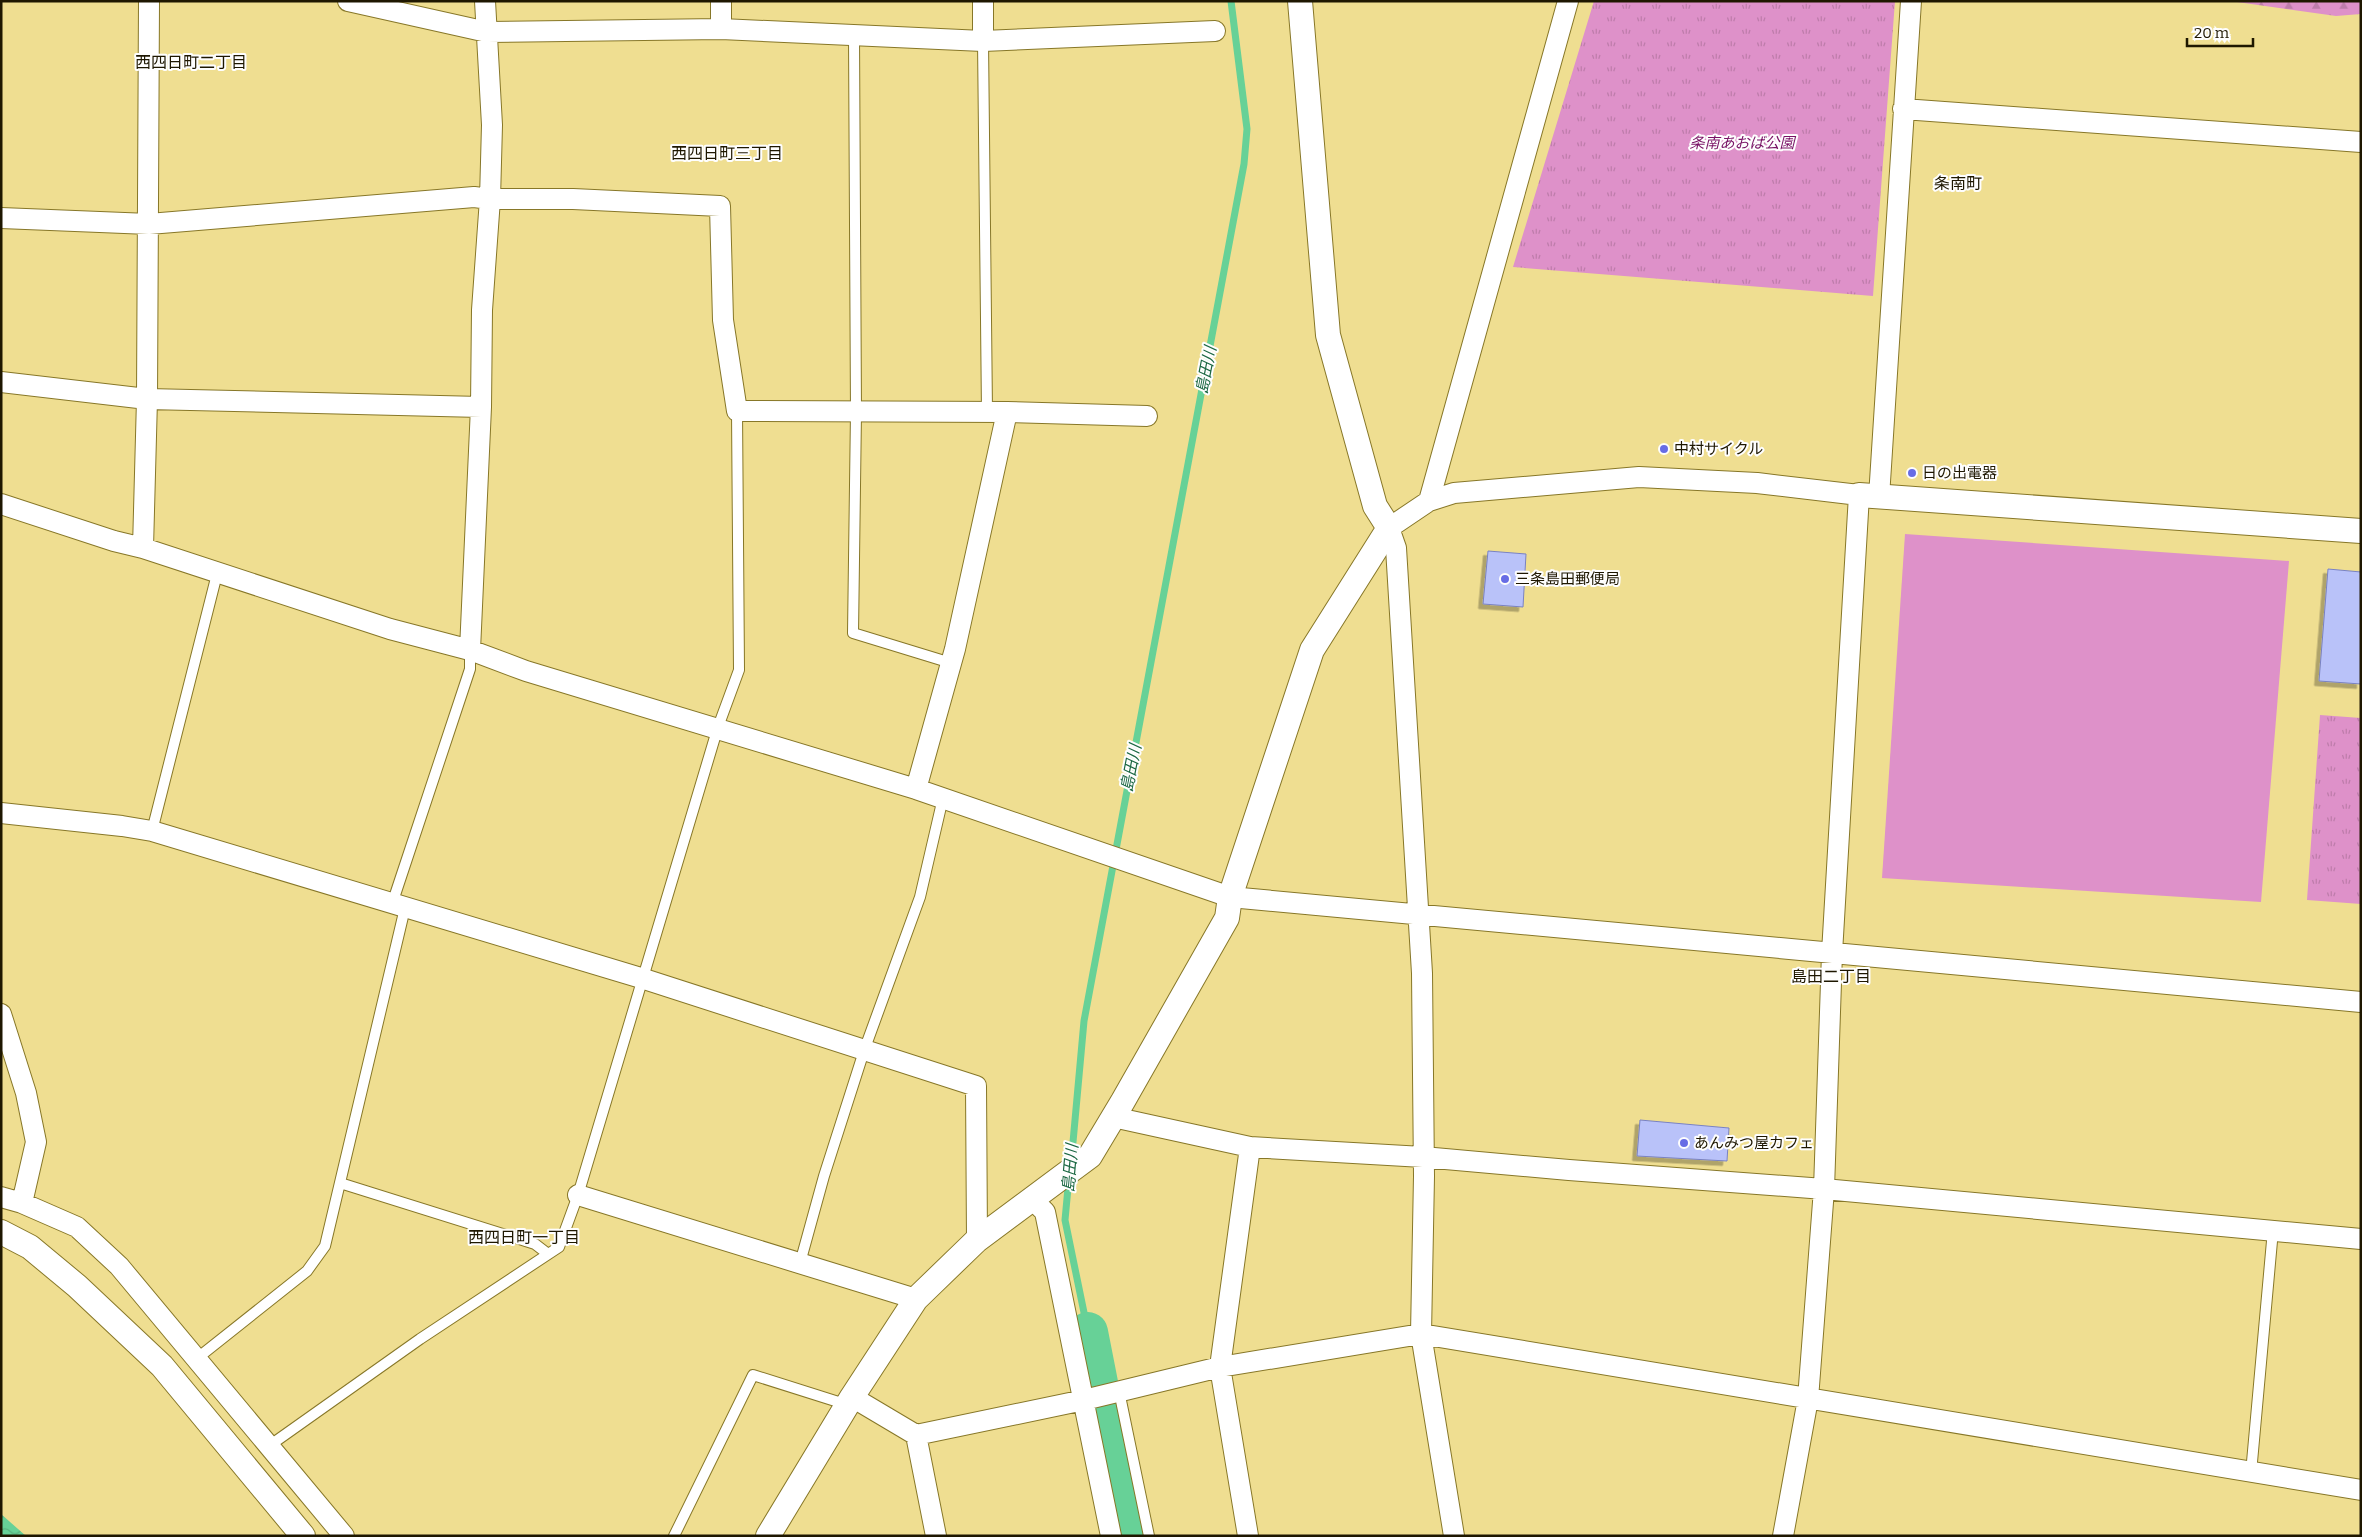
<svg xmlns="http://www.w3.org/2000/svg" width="2362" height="1537" font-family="Bitter,'Noto Sans JP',serif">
	<defs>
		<pattern id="forest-firs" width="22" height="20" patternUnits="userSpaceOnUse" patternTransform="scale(1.25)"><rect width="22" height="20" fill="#de91c9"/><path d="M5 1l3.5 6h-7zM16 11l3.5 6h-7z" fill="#be7cab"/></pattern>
		<pattern id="park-tufts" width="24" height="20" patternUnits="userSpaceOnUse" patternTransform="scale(1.25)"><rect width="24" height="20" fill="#de91c9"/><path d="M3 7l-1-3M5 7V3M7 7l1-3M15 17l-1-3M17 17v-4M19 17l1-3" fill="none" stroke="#be7cab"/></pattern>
		<pattern id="water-waves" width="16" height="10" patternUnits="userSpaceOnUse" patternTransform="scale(1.25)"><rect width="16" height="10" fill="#67d197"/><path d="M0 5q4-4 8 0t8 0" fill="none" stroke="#59b380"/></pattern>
		<filter id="shadow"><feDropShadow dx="-4.5" dy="4.5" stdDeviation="0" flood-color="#0004"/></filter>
	</defs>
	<rect width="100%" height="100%" fill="#efde91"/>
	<path fill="#de91c9" d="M1905,534L2289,561L2261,902L1882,878Z"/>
	<path fill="url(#forest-firs)" d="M2230,1H2361V14L2336,16Z"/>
	<path fill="url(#park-tufts)" d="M1594,1H1895L1873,296L1513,267Z
		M2320,715L2361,718V904L2307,900Z"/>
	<path fill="url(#water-waves)" d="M1,1514L26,1536H1Z"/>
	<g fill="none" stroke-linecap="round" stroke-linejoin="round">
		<path stroke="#67d197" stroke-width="7" d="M1071,1164L1084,1021L1244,164L1247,129L1231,1
			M1069,1177L1065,1220L1088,1332"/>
		<path stroke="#67d197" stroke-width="40" d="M1088,1332L1128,1536"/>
	</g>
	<path fill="#b9c2f9" stroke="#7982c3" filter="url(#shadow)" d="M1488,551L1526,554L1523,607L1483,604Z
		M2328,569L2361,572V684L2319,681Z
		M1640,1120L1729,1128L1727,1161L1637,1156Z"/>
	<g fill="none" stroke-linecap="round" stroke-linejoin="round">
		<g stroke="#877728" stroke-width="12">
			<path id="service" d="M854,35L856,412L853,633L951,663
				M983,41L987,412
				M152,831L217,574
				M392,904L470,669V650
				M340,1183L535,1244L548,1254
				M800,1263L824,1176L865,1048L920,897L943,798
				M195,1360L307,1271L325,1246L405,908
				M1119,1391L1149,1536
				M269,1446L420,1339L559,1247L578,1195L718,727L739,670L737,411
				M2251,1473L2273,1230
				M674,1536L753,1375L848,1405"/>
		</g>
		<g stroke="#877728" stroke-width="22">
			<path id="minor" d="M348,1L487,32L721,29L983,41L1215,31
				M721,1V29
				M983,41V1
				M1903,109L2361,142
				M1,218L149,224L474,197L490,199H573L720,206L723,320L737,411L1007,412L1147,416
				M1,382L147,399L481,407
				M1879,497L1911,1
				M1429,501L1568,1
				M1,504L114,541L143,548L390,629L470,650L526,671L916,789L1230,897L2361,1002
				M143,548L147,399L149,1
				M470,650L481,407L482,310L490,199L492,125L485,1
				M916,789L955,649L1007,412
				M1,813L122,826L152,831L641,978L976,1086L977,1240
				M1,1014L26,1093L36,1142L22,1203
				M1113,1117L1250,1147L1423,1157L1569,1170L1824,1189L2361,1239
				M578,1195L916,1299
				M1,1197L22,1203L77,1227L119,1266L344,1536
				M1032,1199L1045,1212L1111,1536
				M852,1397L916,1435L1084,1400L1220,1367L1421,1334L2361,1490
				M916,1435L936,1536
				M1248,1536L1220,1367L1250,1147
				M1454,1536L1421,1334L1424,1176L1422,973L1396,548L1389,528L1429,501L1454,493L1639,477L1757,483L1859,495L1832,953L1824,1189L1808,1399L1783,1536"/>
		</g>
		<g stroke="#877728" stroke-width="26">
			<path id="tertiary" d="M1859,495L2361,531
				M1,1232L30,1247L77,1286L162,1366L303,1536
				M768,1536L852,1397L916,1299L977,1240L1090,1156L1123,1101L1227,918L1230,897L1312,650L1389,528L1375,506L1328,335L1300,1"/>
		</g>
		<use href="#service" stroke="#fff" stroke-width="10"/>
		<use href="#minor" stroke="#fff" stroke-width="20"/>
		<use href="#tertiary" stroke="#fff" stroke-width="24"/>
	</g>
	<g fill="#676ce5" stroke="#fefefe" stroke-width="2">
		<circle cx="1664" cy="449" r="5"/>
		<circle cx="1912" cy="473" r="5"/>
		<circle cx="1505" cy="579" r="5"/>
		<circle cx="1684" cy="1143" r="5"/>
	</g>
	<g text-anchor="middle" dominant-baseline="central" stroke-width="4" stroke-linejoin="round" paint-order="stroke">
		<g font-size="15" font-style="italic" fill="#781265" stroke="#fefefe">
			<text x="1742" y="143">条南あおば公園</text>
		</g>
		<g font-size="15" fill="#1e1700" stroke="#fefefe" text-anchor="start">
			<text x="1674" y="449">中村サイクル</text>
			<text x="1922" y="473">日の出電器</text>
			<text x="1515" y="579">三条島田郵便局</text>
			<text x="1694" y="1143">あんみつ屋カフェ</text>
		</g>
		<g font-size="16" fill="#1e1700" stroke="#fefefe">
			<text x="191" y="62">西四日町二丁目</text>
			<text x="727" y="153">西四日町三丁目</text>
			<text x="1958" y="183">条南町</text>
			<text x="1831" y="976">島田二丁目</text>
			<text x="524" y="1237">西四日町一丁目</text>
		</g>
		<g font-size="16" font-style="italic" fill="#1a6742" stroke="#fefefe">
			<text transform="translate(1206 370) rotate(-79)">島田川</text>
			<text transform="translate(1131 768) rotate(-79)">島田川</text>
			<text transform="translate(1070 1168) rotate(-85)">島田川</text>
		</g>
	</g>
	<rect width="2362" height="1537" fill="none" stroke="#1e1700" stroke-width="5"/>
	<path d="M2187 38v8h66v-8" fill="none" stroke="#1e1700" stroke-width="2.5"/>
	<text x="2194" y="38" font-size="15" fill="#1e1700" stroke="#fefefe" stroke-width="4" paint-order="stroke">20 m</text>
</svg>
